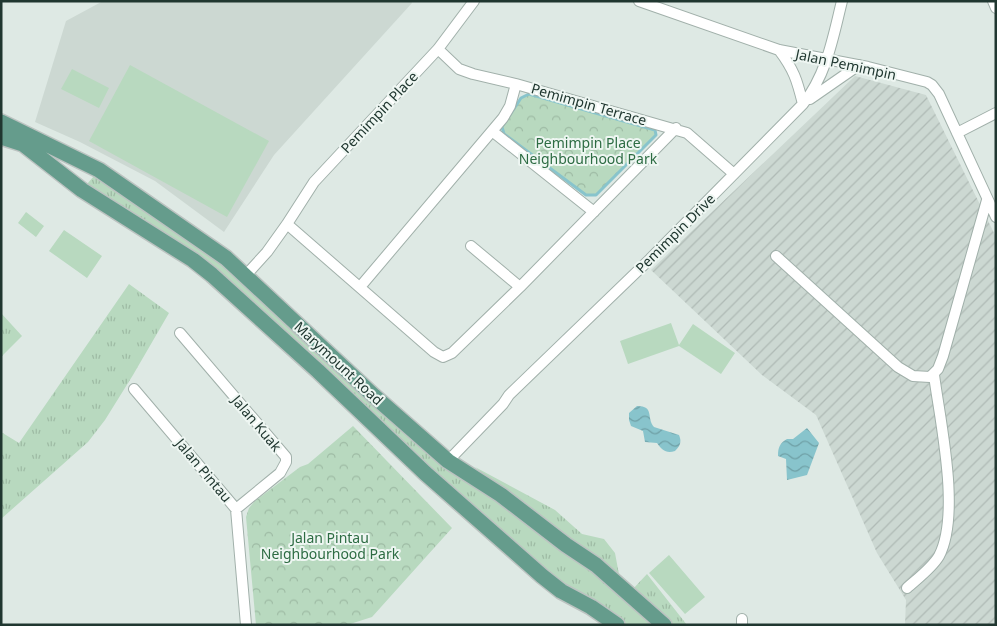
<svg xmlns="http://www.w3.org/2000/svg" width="997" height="626" font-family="'Noto Sans',sans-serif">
	<defs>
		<pattern id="industrial-furrows" width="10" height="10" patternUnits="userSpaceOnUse" patternTransform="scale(1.25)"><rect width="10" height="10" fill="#ccd8d2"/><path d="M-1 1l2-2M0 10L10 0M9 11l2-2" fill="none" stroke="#afbab5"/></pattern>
		<pattern id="grass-tufts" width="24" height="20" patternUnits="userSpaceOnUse" patternTransform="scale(1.25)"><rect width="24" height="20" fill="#b8d9bf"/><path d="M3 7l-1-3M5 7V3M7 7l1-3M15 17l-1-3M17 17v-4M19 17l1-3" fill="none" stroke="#9ebba4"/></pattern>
		<pattern id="park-crowns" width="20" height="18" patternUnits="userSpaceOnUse" patternTransform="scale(1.25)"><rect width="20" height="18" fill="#b8d9bf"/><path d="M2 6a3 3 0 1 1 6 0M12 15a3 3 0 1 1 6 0" fill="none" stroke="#9ebba4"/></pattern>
		<pattern id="water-waves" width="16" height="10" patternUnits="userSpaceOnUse" patternTransform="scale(1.25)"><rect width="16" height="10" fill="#88c4cc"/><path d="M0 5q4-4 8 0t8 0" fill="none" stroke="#6fa0a6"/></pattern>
	</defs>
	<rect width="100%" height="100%" fill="#dee9e4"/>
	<path fill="#ccd8d2" d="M103,1H411L412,3L274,155L224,232L155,181L80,142L35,122L66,21Z"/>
	<path fill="url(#industrial-furrows)" d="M855,76L926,95L996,237V625H905L906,600L877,553L816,415L762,375L651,270Z"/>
	<path fill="url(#grass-tufts)" d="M99,170L161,211L374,396L521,506L475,467L555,510L582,534L604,539L615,553L620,580L632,590L647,574L687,625H617L561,591L212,275L82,190Z
		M129,284L169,313L133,375L105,420L88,442L1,519V432L19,443Z
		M1,313L22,336L1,357Z"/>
	<path fill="url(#park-crowns)" d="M529,94L655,130L656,135L596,195H586L504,134L502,127L521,98Z
		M353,426L452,528L372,617L347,625H256L246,517L249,508L255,501L300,467L308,464Z"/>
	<path fill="#b8d9bf" d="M130,65L269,141L227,217L89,141Z
		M72,69L109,88L99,108L61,89Z
		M26,212L44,226L36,237L18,223Z
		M64,230L102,256L87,278L49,251Z
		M671,323L679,345L693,324L735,353L721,374L679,346L628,364L620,341Z
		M669,555L705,597L685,614L649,573Z"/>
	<path fill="url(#water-waves)" d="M637,406C655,406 646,418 654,427L679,435C682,442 680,446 675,451C666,454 662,450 657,443L645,442L643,431L631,426L629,420V413Z
		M807,428L819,443L807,475L787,480L786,459L778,456C778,447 780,443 787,439H793Z"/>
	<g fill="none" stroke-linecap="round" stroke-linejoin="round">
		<path stroke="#88c4cc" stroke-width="3" d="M529,94L655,130L656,135L596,195H586L504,134L502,127L521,98Z"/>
		<g stroke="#a1b0aa" stroke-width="12">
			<path id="minor" d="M639,1L779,50L868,67L927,82L932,85L939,94L996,217
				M993,1L996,8
				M438,49L459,69L473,74L516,84L687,133L734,174
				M779,50C794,70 797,80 803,104
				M810,99L859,65
				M492,131L594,212
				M957,133L996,113
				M287,224L434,352L443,357L452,353L520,287L676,128
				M471,246L520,287
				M776,256L898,367L913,376L930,377L938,369L943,356L987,200
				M246,275L267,252L287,224L314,182L438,49L474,1
				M360,287L503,118L510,106L516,84
				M180,333L286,457V462L280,473L236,509
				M134,389L236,509L246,625
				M448,461L503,404L509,395L650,259L803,104C827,74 833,37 842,1
				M907,588C917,579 932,568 939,556C961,514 940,421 934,375
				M742,619V625"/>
		</g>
		<g stroke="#bcc3c1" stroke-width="18">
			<path id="primary" d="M1,122L99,170L226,258L374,396L448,461L501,495L566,545L596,565L664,625
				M1,137L23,144L82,190L193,260L212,275L318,371L425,473L542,576L561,591L591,607L617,625"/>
		</g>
		<use href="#minor" stroke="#fff" stroke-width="10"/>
		<use href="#primary" stroke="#659c8c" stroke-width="15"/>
	</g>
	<g text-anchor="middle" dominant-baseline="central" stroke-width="4" stroke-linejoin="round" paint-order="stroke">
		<g font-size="14" fill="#203730" stroke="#eef6f2">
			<text transform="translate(846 64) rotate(12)">Jalan Pemimpin</text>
			<text transform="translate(589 104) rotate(16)">Pemimpin Terrace</text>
			<text transform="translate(379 112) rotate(-47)">Pemimpin Place</text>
			<text transform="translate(675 233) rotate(-45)">Pemimpin Drive</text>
			<text transform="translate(339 363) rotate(43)">Marymount Road</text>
			<text transform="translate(257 423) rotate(50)">Jalan Kuak</text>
			<text transform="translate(204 470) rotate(50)">Jalan Pintau</text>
		</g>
		<g font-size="14" fill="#2d6c43" stroke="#eef6f2">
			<text x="588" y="142">Pemimpin Place<tspan x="588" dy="16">Neighbourhood Park</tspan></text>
			<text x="330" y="537">Jalan Pintau<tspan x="330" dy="16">Neighbourhood Park</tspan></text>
		</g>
	</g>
	<rect width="997" height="626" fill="none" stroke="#203730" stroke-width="5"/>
</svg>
